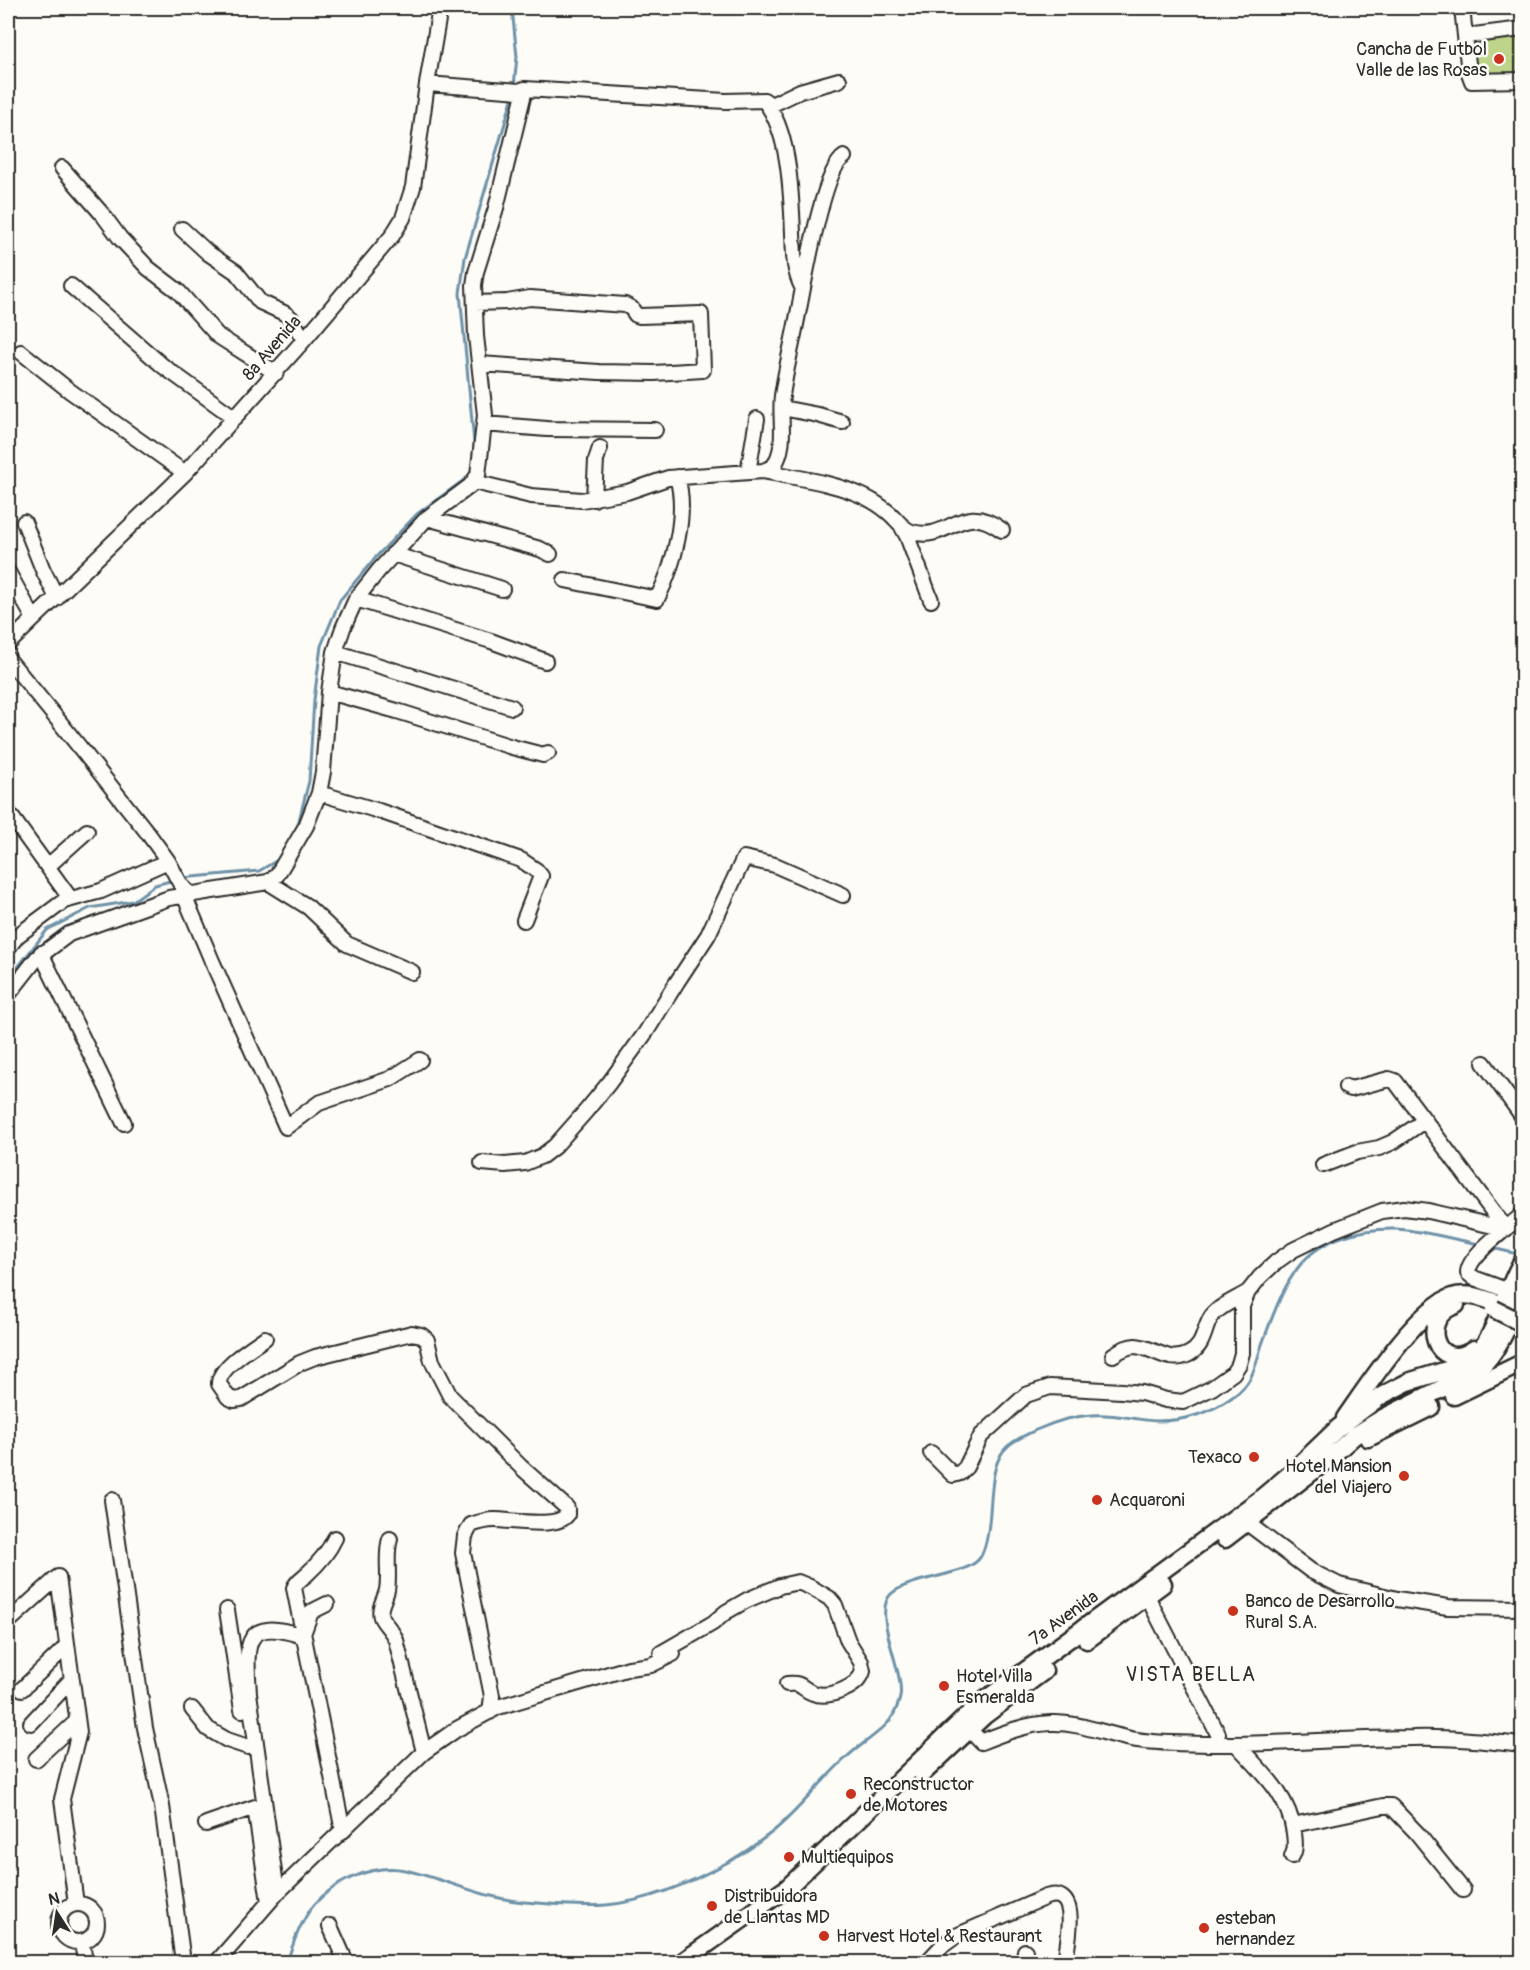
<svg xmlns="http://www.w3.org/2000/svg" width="1530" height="1970" font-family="Pangolin,sans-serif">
	<rect width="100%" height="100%" fill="#fdfcf7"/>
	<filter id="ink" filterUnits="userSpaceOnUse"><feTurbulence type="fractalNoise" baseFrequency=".0167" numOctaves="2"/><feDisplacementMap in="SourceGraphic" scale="12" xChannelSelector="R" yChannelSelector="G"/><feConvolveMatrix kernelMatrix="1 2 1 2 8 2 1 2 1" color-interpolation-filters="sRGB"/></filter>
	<g filter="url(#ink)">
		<path fill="#bed48a" stroke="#74805a" stroke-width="1.5" d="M1522,33V77L1476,80L1469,40Z"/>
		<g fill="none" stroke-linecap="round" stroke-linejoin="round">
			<path stroke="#6e92a8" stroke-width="3" d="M512,8L517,57L514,86
				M475,453L460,293L465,258L513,96
				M297,828L309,781L314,700L321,646L340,600L375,558L417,514L471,475
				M181,878L259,871L281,858
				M8,985L15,971L47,930L90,908L133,901L155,885L174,880
				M1492,1248L1522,1255
				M287,1962C293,1944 299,1926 310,1910C330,1883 372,1863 405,1870C445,1879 482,1898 524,1902C548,1904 584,1907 606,1905C649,1901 693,1882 730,1861C744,1853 758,1843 771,1833C799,1811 820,1781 847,1757C858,1746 882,1732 890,1720C894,1715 899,1703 900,1697C905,1671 871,1613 891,1594C912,1575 970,1577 981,1556C997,1524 983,1467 1008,1446C1016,1439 1026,1435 1036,1430C1054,1422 1072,1416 1092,1415C1114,1413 1135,1420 1157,1421C1186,1421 1211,1413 1234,1396C1256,1380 1255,1362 1264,1339C1273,1315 1283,1286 1300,1265C1323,1237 1363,1228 1397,1229C1424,1231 1452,1239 1479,1244"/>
			<g stroke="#2b2b2b" stroke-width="18">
				<path id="minor" d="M1462,8L1469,73L1472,81L1522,80
					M1466,36L1522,29
					M427,84L519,91L525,89L726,101L764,100L771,105L800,91L839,80
					M764,100C790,132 791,193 793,233C794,252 793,270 802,287
					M62,168L103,215L120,238L148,268L178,291L218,336L276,373
					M182,229L208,253L236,272L260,302L284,313L291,318L304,340
					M71,286L163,366L235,418
					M475,303L507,302L530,298L625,305L631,308L636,315L640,316L701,314L703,370L654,373L599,372L480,364
					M21,352L70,391L185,473
					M782,408L818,415L842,422
					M484,424L547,429L655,430
					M763,471C796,478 834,482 865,497C873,501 881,506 888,512C896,518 902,529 912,532C949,543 961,499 1002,530
					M748,472L757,419
					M474,482L531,496L582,500L627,492L668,478L763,471L773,467C788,446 779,419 782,396C786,368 793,341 798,314C804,286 822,170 844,157
					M594,499L596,460L600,448
					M427,518L540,549L550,554
					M24,522L43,570L57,598
					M902,527L907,536L931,600
					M393,554L502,589
					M8,572L34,619
					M565,580L657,599C674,566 688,513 677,477
					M356,599L491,641L545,661
					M8,644L185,473L304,340L392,236L403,218L413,187L427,84L440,8
					M335,652L512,707
					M8,659L62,725L147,832L168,861L181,885L190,894
					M329,692L397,711L512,747L543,755L548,753
					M319,793L379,811L521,860L536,870L541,876L524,920
					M8,812L70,898
					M48,866L87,831
					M268,882L308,907L347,944L412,972
					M184,895L212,961L286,1127L319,1103L390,1079L420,1060
					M8,948L17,936L64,901L101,891L168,861
					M41,953L124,1123
					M8,995L37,958L69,934L169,898L268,882L277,875L306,826L319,793L323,772L329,692L335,652L343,628L356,599L379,570L427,518L470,486L478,475L485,415L476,336L474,285L476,272L496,208L525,89
					M1484,1063L1522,1116
					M1346,1087L1351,1089L1389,1079L1395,1081L1506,1229
					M482,1163L505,1165L525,1163L542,1156L555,1146L586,1111L609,1083L646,1032L677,982L708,935L744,858L775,865L843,895
					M1323,1165L1357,1152L1379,1148L1393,1142L1424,1121
					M1509,1291L1474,1278L1468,1273C1468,1255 1509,1227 1522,1215
					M265,1338C252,1347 218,1368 219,1384L228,1397L234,1400L241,1399L300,1363L315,1357L412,1333L421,1335L427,1340L432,1361L450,1396L521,1467L567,1508V1515C556,1529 512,1520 495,1520C486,1520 479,1522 471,1525L465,1536L463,1553L492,1696L490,1712
					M1113,1355C1119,1351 1127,1346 1135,1346C1154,1347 1169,1365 1189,1354C1204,1346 1203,1332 1210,1319C1216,1307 1237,1299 1248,1292
					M931,1453L953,1475L960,1473L966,1467L981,1436L1026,1395L1050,1387L1122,1391L1142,1393L1166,1400L1183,1402L1212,1388L1233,1373L1239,1364L1242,1353V1306L1248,1292L1260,1277L1276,1262L1293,1250L1334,1230L1382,1211L1404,1208L1428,1211L1506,1229
					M112,1500L145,1728L162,1806L183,1962
					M1241,1515L1247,1523L1311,1571L1339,1585L1397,1599L1448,1607L1522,1608
					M335,1538C329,1551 318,1564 307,1574C301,1579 297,1581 294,1588L343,1831
					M390,1539C385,1556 390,1573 387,1590C385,1599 378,1608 381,1617C384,1624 392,1630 396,1640L424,1752
					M1147,1596L1218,1734
					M227,1610L242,1710
					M8,1622L58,1577L79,1732L62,1799L76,1904
					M303,1634L311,1612L327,1604
					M661,1653L713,1623L726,1612L747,1600L780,1586L798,1582L810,1587L829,1598L835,1605L848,1641L861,1662L863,1671C859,1687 829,1699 813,1693C801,1689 803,1682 787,1684
					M22,1689L67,1646
					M192,1709L208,1729L227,1740L248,1747
					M963,1722L981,1742C1003,1733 1027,1724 1051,1723C1078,1722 1105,1734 1131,1739C1157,1744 1183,1743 1209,1744C1277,1745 1345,1738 1413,1738C1450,1737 1486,1741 1522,1745
					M31,1723L72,1679
					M1236,1744C1261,1771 1289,1795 1294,1833C1295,1841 1296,1850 1292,1856
					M36,1759L77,1721
					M206,1824L255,1807L269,1902
					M1293,1825L1383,1806H1391L1417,1833L1463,1890
					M277,1893L249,1693C246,1645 242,1616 302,1636
					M59 1923a19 19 0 1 1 38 0a19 19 0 1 1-38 0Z
					M330,1926L346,1962
					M82,1942L85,1962
					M217,1962L277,1893L424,1752L457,1729L498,1707L629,1668L651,1665L673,1654
					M927,1962L942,1946L956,1936L1046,1897C1082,1886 1067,1944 1065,1962
					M1024,1962L1025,1951"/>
			</g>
			<g stroke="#2b2b2b" stroke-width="21">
				<path id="major" d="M1456,1305C1417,1317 1436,1376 1474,1349
					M1454,1396L1522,1363
					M1345,1418C1366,1388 1419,1307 1452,1297C1467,1292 1483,1298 1497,1303
					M1368,1438L1431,1407
					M1225,1539L1325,1462L1354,1436L1381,1419L1477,1371C1500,1350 1510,1321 1522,1294
					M1087,1640L1163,1584
					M922,1774L985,1715L1044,1671
					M682,1962L787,1888L977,1706L1259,1500L1290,1474L1338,1428L1381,1396L1408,1382L1460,1366L1471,1361C1498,1335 1503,1293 1522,1262"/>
			</g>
			<use href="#minor" stroke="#fdfcf7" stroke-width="14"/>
			<use href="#major" stroke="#fdfcf7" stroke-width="16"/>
			<g stroke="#2b2b2b" stroke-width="21" stroke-linecap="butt">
				<path id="major-bridge" d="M1494,1309L1522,1323"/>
			</g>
			<use href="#major-bridge" stroke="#fdfcf7" stroke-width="16"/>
		</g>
	</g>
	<g fill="#c8321e" stroke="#fdfcf7" stroke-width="2">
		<circle cx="1499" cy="59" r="6"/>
		<circle cx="1254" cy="1457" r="6"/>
		<circle cx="1404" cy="1476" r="6"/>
		<circle cx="1097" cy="1500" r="6"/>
		<circle cx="1233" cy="1611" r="6"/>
		<circle cx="944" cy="1686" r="6"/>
		<circle cx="851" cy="1794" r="6"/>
		<circle cx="789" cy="1857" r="6"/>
		<circle cx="712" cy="1906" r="6"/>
		<circle cx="1204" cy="1928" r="6"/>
		<circle cx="824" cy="1936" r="6"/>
	</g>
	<g text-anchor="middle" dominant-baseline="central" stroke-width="5" stroke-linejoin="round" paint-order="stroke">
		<g font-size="18" fill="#2b2b2b" stroke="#fdfcf7" text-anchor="start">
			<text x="1487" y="49" text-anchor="end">Cancha de Futbol<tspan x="1487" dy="21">Valle de las Rosas</tspan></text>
			<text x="1242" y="1457" text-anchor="end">Texaco</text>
			<text x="1392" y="1466" text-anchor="end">Hotel Mansion<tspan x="1392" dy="21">del Viajero</tspan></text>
			<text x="1109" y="1500">Acquaroni</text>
			<text x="1245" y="1601">Banco de Desarrollo<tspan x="1245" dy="21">Rural S.A.</tspan></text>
			<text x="956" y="1676">Hotel Villa<tspan x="956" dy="21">Esmeralda</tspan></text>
			<text x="863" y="1784">Reconstructor<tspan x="863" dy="21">de Motores</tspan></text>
			<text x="801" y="1857">Multiequipos</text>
			<text x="724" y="1896">Distribuidora<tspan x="724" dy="21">de Llantas MD</tspan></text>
			<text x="1216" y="1918">esteban<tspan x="1216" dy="21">hernandez</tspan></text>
			<text x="836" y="1936">Harvest Hotel &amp; Restaurant</text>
		</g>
		<g font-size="18" fill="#2b2b2b" stroke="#fdfcf7">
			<text transform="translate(272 348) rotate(-49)">8a Avenida</text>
			<text transform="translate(1064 1618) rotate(-36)">7a Avenida</text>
		</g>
		<g font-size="20" letter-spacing="1.5" fill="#2b2b2b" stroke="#fdfcf7">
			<text x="1191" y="1674">VISTA BELLA</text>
		</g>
	</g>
	<rect width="1530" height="1970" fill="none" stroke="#fdfcf7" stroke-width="30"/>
	<rect x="15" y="15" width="1500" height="1940" fill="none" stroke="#2b2b2b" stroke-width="2" filter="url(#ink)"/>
	<g transform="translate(57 1913) rotate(348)" stroke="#fdfcf7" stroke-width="4.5" paint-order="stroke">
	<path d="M0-4.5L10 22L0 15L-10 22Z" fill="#2b2b2b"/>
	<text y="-9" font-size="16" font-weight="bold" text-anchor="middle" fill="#2b2b2b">N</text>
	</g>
</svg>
